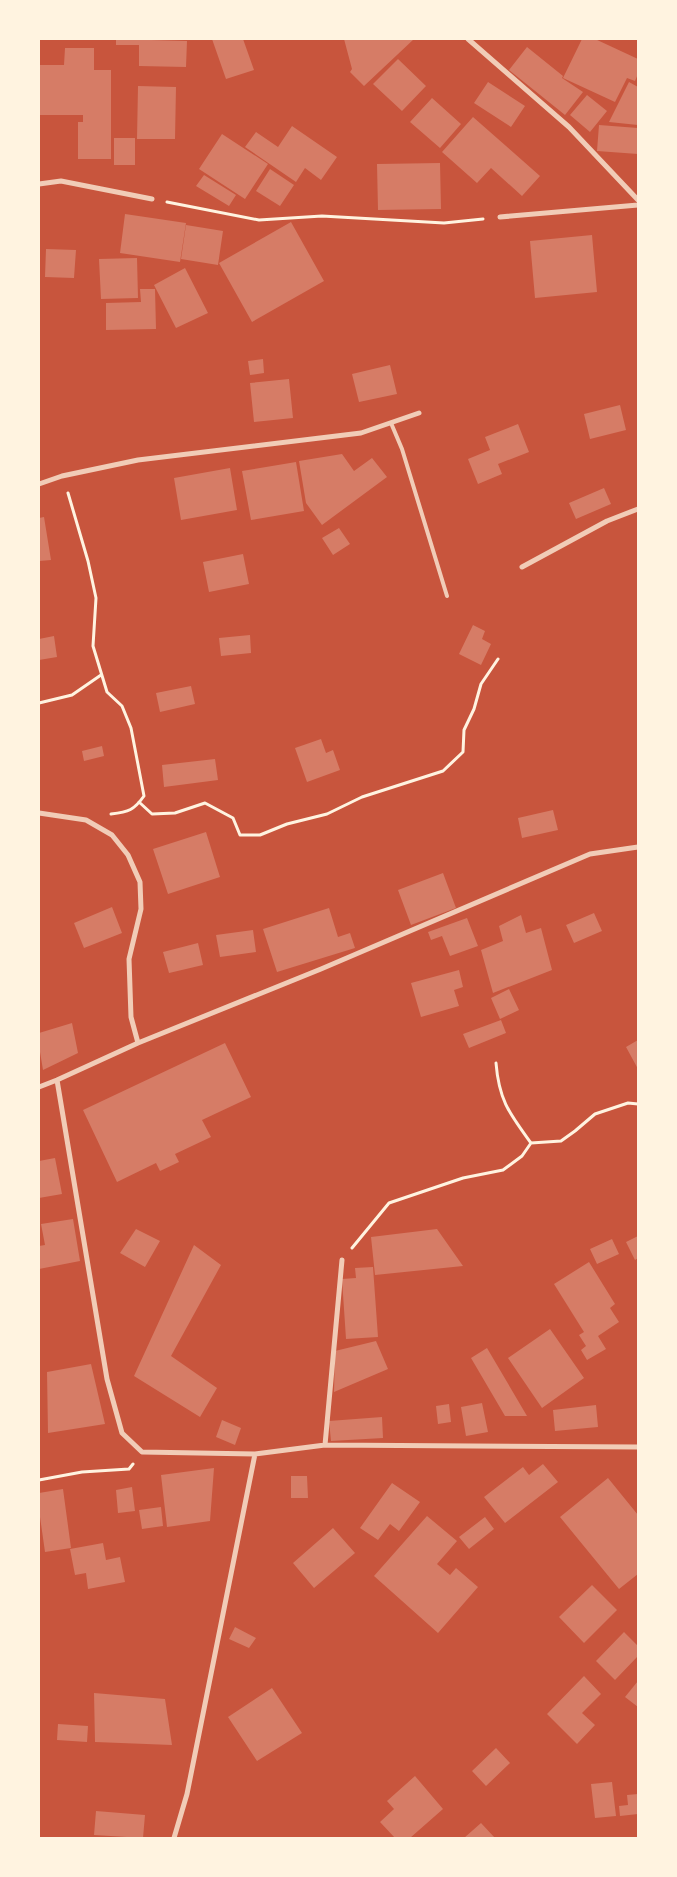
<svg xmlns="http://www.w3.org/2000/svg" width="677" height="1877" font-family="'Work Sans',sans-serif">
	<rect width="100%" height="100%" fill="#c8553d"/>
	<path fill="#d67c66" d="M116,39L187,41L186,67L139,66V45H116Z
		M212,39H243L254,70L226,79Z
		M344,39H414L364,86L350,72L352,69Z
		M582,39H595L638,59V74L635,81L627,78L615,102L563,78Z
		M527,47L563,76L562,78L583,92L565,115L509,70Z
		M65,48H94V70H111V159H78V122H83V115H39V65H64Z
		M398,59L426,86L402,111L373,84Z
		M488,82L525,106L511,127L474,103Z
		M629,82L638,87V125L609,122Z
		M138,86L176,87L175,139H137Z
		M587,95L607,111L590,132L570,115Z
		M432,98L461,124L440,148L410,122Z
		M473,117L540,176L522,196L491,168L477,183L442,152Z
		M599,125L638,128V154L597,151Z
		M292,126L337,157L321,180L305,168L296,182L245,147L256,132L278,147Z
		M222,134L268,164L245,199L199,169Z
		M114,138H135V165H114Z
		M440,163L441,209L378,210L377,164Z
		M270,169L294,185L280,206L256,191Z
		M204,175L236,195L229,206L196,186Z
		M125,214L186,223L180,262L120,253Z
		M291,222L324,281L252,322L219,263Z
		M186,225L223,231L218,265L181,259Z
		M592,235L597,292L535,298L530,241Z
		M46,249L76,250L74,278L45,277Z
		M137,258L138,298L101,299L99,259Z
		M185,268L208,313L176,328L154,285Z
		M140,289H155L156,329L106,330V303L141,302Z
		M263,359L264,373L250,375L248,361Z
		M390,365L397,394L359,402L352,374Z
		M289,379L293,418L254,422L250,383Z
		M620,405L626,430L590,439L584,414Z
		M518,424L529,452L498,464L502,474L478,484L468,459L490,450L485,437Z
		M342,454L354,471L372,458L387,477L322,525L306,503L299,461Z
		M296,462L304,511L251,520L242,471Z
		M230,468L237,510L181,520L174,478Z
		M604,488L611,504L576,519L569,503Z
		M44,517L51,560L39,561V518Z
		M339,528L350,544L333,555L322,538Z
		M243,554L249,584L209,592L203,562Z
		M473,625L485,631L482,639L491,644L481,665L459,654Z
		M250,635L251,653L221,656L219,638Z
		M54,636L57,657L39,660V639Z
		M191,686L195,704L160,712L156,693Z
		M321,739L326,753L333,750L340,770L307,782L295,748Z
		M102,746L104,756L84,761L82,751Z
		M215,759L218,780L164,787L162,765Z
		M553,810L558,830L522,838L518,818Z
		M206,832L220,877L168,894L153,849Z
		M443,873L456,908L411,925L398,890Z
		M112,907L122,933L84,948L74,923Z
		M329,908L338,937L350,933L355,948L277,972L263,929Z
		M594,913L602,931L574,943L566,925Z
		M521,915L526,933L541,928L552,970L493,993L481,950L503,941L499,926Z
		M467,918L478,946L450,956L442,936L431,940L428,932Z
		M253,930L256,952L220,957L216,935Z
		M198,943L203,965L169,973L163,952Z
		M459,970L463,987L454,990L459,1006L421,1017L411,983Z
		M509,989L519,1010L500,1019L491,998Z
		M501,1020L506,1033L469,1048L463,1034Z
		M72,1023L78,1053L43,1070L39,1046V1033Z
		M638,1040V1069L626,1047Z
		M225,1043L251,1097L202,1120L211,1137L175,1154L179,1162L160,1171L156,1163L117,1182L83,1110Z
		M55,1158L62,1194L39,1198V1161Z
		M73,1219L80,1261L39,1269V1246L45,1245L41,1224Z
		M136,1229L160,1241L145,1267L120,1253Z
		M437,1229L463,1266L375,1275L371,1237Z
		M638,1236V1258L635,1260L626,1242Z
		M612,1239L619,1254L597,1264L590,1249Z
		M194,1245L221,1265L171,1356L217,1388L200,1417L134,1376Z
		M589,1262L615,1304L610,1308L619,1322L598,1336L606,1349L587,1360L581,1350L586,1346L579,1335L584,1332L554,1284Z
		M373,1267L378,1337L346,1339L342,1279L356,1278L355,1268Z
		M550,1329L584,1378L542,1408L508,1358Z
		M376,1341L388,1369L334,1392L335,1351Z
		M487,1348L527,1416H505L471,1358Z
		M91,1364L105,1424L48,1433L47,1372Z
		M482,1403L488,1432L466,1436L461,1407Z
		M449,1404L451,1422L438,1424L436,1406Z
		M596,1405L598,1427L555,1431L553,1410Z
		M382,1417L383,1438L331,1441L329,1421Z
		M222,1420L241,1428L235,1445L216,1437Z
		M543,1464L558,1482L505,1523L484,1497L523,1467L529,1475Z
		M214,1468L210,1521L167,1527L161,1475Z
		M291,1476H307L308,1498H291Z
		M608,1478L638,1515V1574L619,1589L560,1517Z
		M392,1483L420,1502L399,1531L390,1524L378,1540L360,1528Z
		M132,1487L135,1511L118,1513L116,1490Z
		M63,1489L71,1548L45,1552L39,1510V1493Z
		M161,1507L163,1526L142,1529L139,1510Z
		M427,1516L457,1541L437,1564L450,1575L456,1568L478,1587L438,1633L374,1576Z
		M485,1517L494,1529L469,1549L459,1537Z
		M333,1528L355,1553L314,1588L293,1563Z
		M103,1543L106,1560L120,1557L125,1582L88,1589L86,1573L75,1575L70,1549Z
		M592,1585L617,1610L584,1643L559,1617Z
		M235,1627L256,1638L249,1648L229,1639Z
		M624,1632L638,1646V1656L615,1680L596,1661Z
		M584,1676L601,1694L582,1713L595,1725L577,1744L547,1714Z
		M638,1681V1707L625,1697Z
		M272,1688L302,1733L257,1761L228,1717Z
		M94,1693L165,1699L172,1745L95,1742Z
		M58,1724L88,1726L87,1742L57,1740Z
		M496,1748L510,1763L486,1786L472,1771Z
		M415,1776L443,1809L410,1838H395L380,1822L394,1809L387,1801Z
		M612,1782L616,1816L595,1818L591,1784Z
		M638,1794V1814L620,1816L619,1806L628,1805L627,1795Z
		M96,1811L145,1815L143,1838L94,1835Z
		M481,1823L495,1838H464Z"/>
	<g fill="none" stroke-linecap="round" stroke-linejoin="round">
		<path stroke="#fff3e0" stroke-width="3" d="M167,202L259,220L322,216L444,223L483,219
			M68,493L88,561L96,598L93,646L107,692L122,706L131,728L144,796C134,810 129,812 111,814
			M39,703L72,695L101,675
			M139,802L152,814L175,813L205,803L233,818L240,835H260L287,824L327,814L362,797L443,771L463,752L464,730L474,709L481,684L498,659
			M496,1063C499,1101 510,1114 531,1143
			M352,1248L389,1203L463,1178L503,1170L522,1156L531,1143L561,1141L575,1131L595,1114L628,1103L638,1104
			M39,1480L82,1472L129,1469L133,1464"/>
		<path stroke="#f1ccb7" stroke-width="4" d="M391,423L402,449L447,596"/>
		<path stroke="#f1ccb7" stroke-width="5" d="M468,39L569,127L638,200
			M39,184L61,181L152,199
			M500,217L638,205
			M39,484L62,476L138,460L361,433L419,413
			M522,567L607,521L638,509
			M39,813L86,820L112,835L128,855L140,882L141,909L129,959L131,1017L138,1043
			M57,1080L107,1379L122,1433L142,1452L255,1454L325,1445L638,1447
			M39,1087L57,1080L138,1043L321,969L590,854L638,847
			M325,1445L342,1260
			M174,1838L187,1794L255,1454"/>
	</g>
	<rect width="677" height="1877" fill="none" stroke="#fff3e0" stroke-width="80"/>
</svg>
